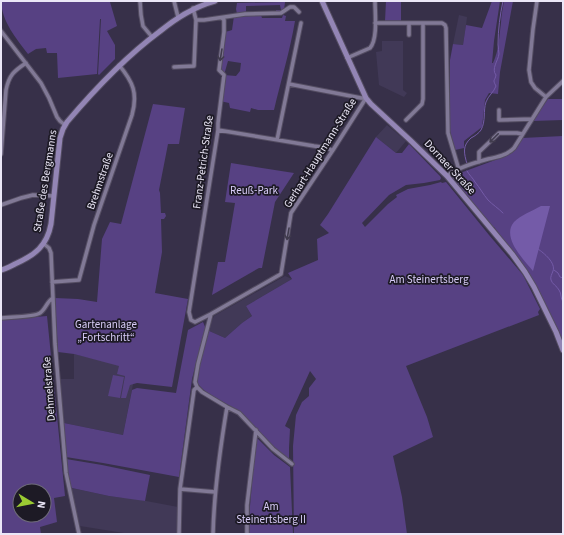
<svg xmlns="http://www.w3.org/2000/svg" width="564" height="535" font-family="'Source Sans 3',sans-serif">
	<rect width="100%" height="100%" fill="#373049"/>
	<path fill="#413957" d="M459,15L467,17L466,25L463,45L453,44Z
		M382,41H403V90L407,93L404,97L379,85L376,52L382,51Z
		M387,125L406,141L396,153L376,137Z
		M285,276L292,279L246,306L252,316L242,323L225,338L207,330L214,316Z
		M74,354L136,369L123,435L64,423L60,379H74Z
		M72,488L109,496L125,498V497L178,507L177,534H130L80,526L71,490Z"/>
	<path fill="#574183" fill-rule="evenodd" d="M1,1H112L110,2L117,26L107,31L115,45V59L99,75L98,74L101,19H100L97,74L58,78L57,53H47L46,48L36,49L28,54C16,38 2,22 1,1Z
		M386,1H401V21H385Z
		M492,1H500L494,41L492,63H493C499,50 499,37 501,23C501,16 503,8 504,1H513L500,72L498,94L489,93L485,100L482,127L464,141V148L455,150L450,131V60L453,44L463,45L466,25L482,28Z
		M285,2L284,10L276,13V10H281L280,5L246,6V12H250V13L237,14L236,9L237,3Z
		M261,15L262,18H282L283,15L286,16L285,21H295C290,51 281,80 274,110H258L251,108L250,112L230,108L229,103L220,101L224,75L219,70L224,32L229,31L232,30L234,16ZM228,61L241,63L240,71L236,76L224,75Z
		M548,99H563V120L532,121Z
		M153,104L185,108L179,144H168L159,190L160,193L161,213H165L166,216L164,219H161L162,252L155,293L188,299L172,387L137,383L130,385L126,398H121L125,376L117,374L119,366L74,354L58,352L55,298L78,299L97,302L102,239L110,222L121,224Z
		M563,136V344L540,294L529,274L494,227H493L450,178L452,176L506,156L517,146L522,138Z
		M376,137L396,153H402L409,144L434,170L440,176L441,178L440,180L424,183L406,185L389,195L362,223L365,227L388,204L397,197L396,195L408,189L430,185L441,182L442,183L446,182L489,235L523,275L540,309L538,312L539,315L406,366L427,417L433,437L393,456L402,497L407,534H294L293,446L296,415L302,402L309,396V388L316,379L310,371L285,426L290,429L289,448V460C276,450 265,438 253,427C247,421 241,414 235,409C224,401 201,393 196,380L207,330L225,338L242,323L252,316L246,306L292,279L288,273L318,260L317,239L329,233L320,225L328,214Z
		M231,163L294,173L275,202L262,268H259L212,295L218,262H225L235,203L225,202Z
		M47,316L65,496L54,498L57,522L40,527L41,534H1V320ZM20,491H44V515H20Z
		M203,322L206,329L196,363L192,379L179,477L103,463L66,457L64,423L123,435L132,390L137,388L176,393L188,330Z
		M113,375L124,377L120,398L108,396Z
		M256,437L274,455L290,467L293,534H249L250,506Z
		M66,459L102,465L150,475L145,501L109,496L72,488C66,481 67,468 66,459Z"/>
	<path fill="#745ba8" d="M541,206H550L533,271C524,260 501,237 514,222C521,215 532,211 541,206Z"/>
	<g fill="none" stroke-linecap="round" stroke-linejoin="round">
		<path stroke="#745ba8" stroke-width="1" d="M467,164C464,153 462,146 471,138C475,136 479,133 481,130C486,121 483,111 486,102C488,96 494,92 496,86C492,79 495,81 496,75C491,69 498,61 499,54C499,51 498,48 498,45C498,30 500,15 503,1
			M467,171C469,175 473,178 475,182C480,188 483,194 488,200C493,205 498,208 503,213
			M538,249C544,253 556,263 553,271C552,274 550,277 551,280C552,284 557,286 559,290C562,294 560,298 563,302
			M554,270L558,273L560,277L563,278"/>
		<g stroke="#544d62" stroke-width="5.5">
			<path id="minor" d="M140,1L141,15L143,26L152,37
				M174,1L178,17
				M537,1L533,29L529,70L531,82L535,88L546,97
				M222,18L224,20V32L219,70L224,75L218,123V130L189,312L191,320L195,322L211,314L281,274L291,213L333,150L366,98H361L289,84
				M196,20H204L245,14L281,13L290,7H294L299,12
				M375,23H442L445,25L446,28L448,133L459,170
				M1,31L41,83L49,98L57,117L60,121L65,125
				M409,35V23
				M347,58L370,48C378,39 375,13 375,1
				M174,67L194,66L196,20L193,8
				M499,110V120L532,119
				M406,120L422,104L423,99V23
				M218,130L314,146L328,148L332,151
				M277,140L301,23
				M1,154L6,90C9,75 14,71 26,63
				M479,162V152L499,133H517L522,134
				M447,176C456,168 477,162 488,159C498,157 507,155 514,148L546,97L563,81
				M1,205L21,198L33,195L54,196
				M44,244L49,248L51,253L55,344L66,473L79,534
				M52,282L79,280L94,225L132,115C138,93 133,82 119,65
				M211,314L198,364L195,382L197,387L202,392L227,407L239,413L273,449L292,464
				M1,318C9,317 35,317 40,313C46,309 47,301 53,298
				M180,489L215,492
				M179,534L180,489L194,390L197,387
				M213,534C214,491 220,449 227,407
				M247,534V505L256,430"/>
		</g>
		<g stroke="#544d62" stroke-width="7">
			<path id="secondary" d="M322,1L366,98L371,104L410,140L447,176L512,254L525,272L534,287L556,332L563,350
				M1,270C6,269 11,266 15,264C35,255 47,246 51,224L60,138L63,129L67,122C95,89 124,58 159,32C176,18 193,7 215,1"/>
		</g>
		<use href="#minor" stroke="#817996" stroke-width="3.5"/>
		<use href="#secondary" stroke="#9385b5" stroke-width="5"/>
	</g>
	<defs><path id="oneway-shaft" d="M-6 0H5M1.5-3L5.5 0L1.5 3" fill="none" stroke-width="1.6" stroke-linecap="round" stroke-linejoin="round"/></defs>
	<g stroke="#403b4d">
		<use href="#oneway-shaft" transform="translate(221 55) rotate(99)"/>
		<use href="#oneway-shaft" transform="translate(494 138) rotate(135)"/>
		<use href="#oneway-shaft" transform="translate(288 234) rotate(100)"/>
	</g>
	<g text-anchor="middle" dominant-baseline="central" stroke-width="3.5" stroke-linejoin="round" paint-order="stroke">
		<g font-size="11" fill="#ebe7f7" stroke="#1d1a25">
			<text transform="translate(320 153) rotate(-58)">Gerhart-Hauptmann-Straße</text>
			<text transform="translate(203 162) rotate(-82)">Franz-Petrich-Straße</text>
			<text transform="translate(450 167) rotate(47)">Dornaer Straße</text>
			<text transform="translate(45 181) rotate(-81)">Straße des Bergmanns</text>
			<text transform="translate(100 181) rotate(-71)">Brehmstraße</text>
			<text transform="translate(49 389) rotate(-94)">Dehmelstraße</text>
		</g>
		<g font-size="11" fill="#d9cdf8" stroke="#1d1a25">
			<text x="254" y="190">Reuß-Park</text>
			<text x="429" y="279">Am Steinertsberg</text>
			<text x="106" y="324">Gartenanlage<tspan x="106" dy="13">„Fortschritt“</tspan></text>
			<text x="271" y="506">Am<tspan x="271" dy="13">Steinertsberg II</tspan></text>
		</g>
	</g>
	<rect width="564" height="535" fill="none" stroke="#ebe7f7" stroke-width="4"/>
	<g transform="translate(32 503) rotate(100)"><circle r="19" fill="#1d1a25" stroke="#6f6c79"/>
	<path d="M0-3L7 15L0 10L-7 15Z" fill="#9bcb33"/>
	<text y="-6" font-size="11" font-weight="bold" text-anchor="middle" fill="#ebe7f7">N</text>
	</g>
</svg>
